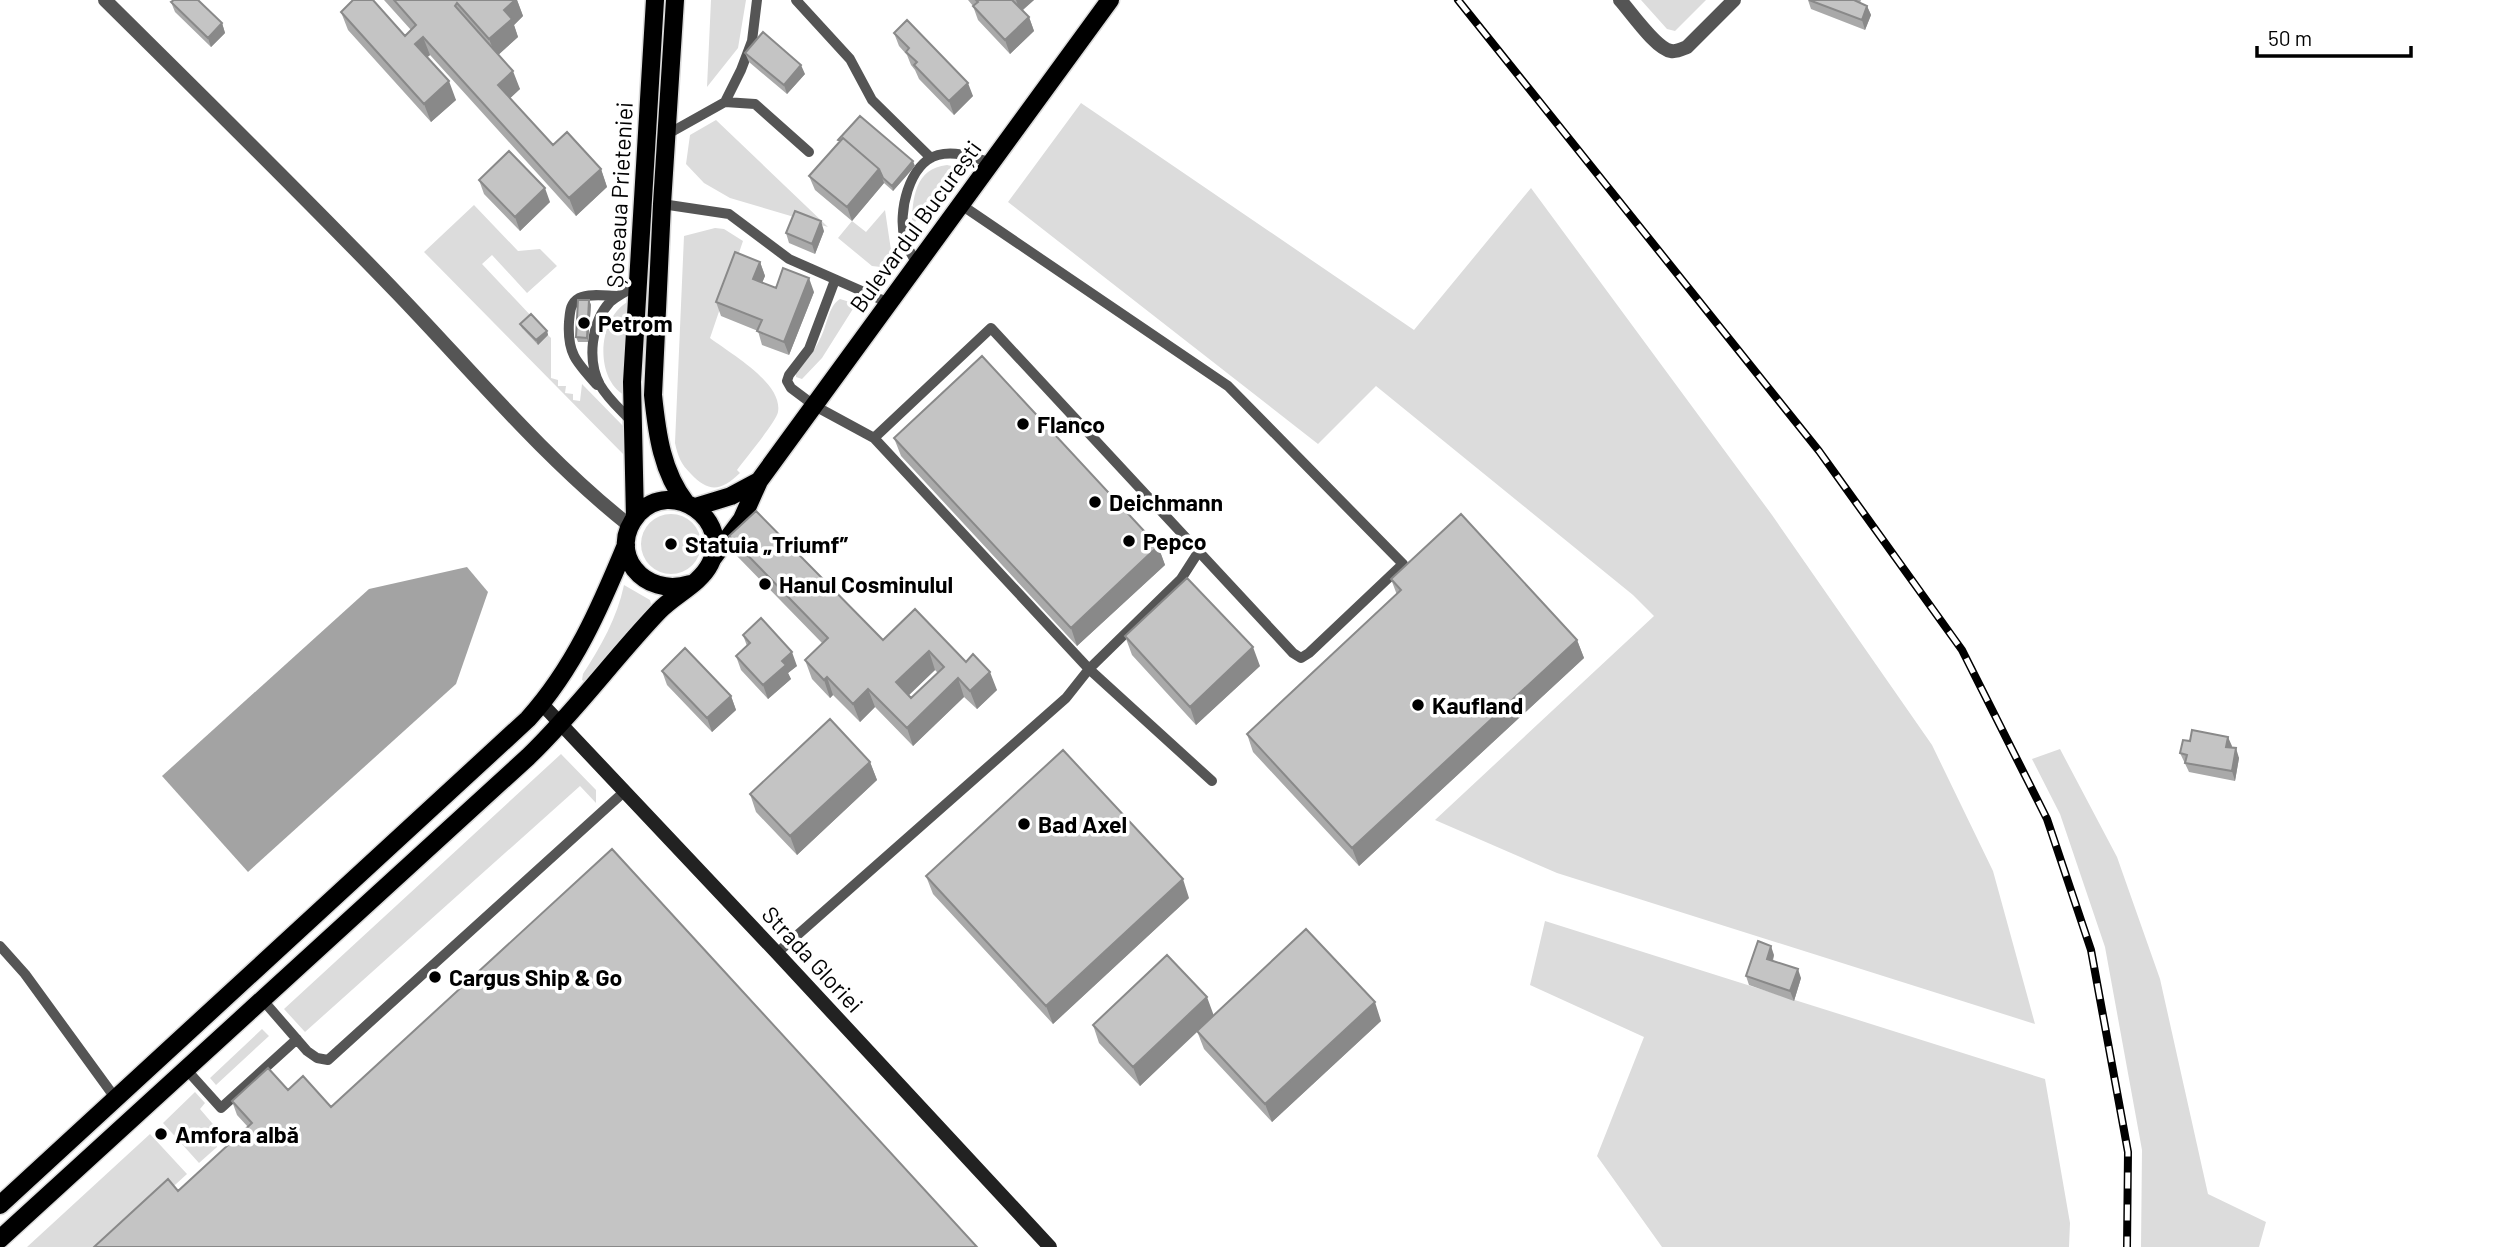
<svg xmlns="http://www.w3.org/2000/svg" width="2495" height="1247" font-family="Barlow,sans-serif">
	<rect width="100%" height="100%" fill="#fff"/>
	<path fill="#dcdcdc" d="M711,0H746L738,48L707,87Z
		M1641,0H1706L1675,31L1667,29Z
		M1081,103L1414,330L1531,188L1772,515L1932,745L1993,871L2035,1024L1557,873L1435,820L1654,616L1633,595L1376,386L1318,444L1008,202Z
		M716,120L828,227L730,198L704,183L686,164L690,135Z
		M947,165L956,167L912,226C912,199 915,168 947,165Z
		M474,205L518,251L540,249L557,266L527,293L492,255L482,264L533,318L523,329L538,345L548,335L551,338V378L558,380V386H566L565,393L573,394V400L580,401L582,384L625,428V456L424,252Z
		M885,210L892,257L881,267L872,266L838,238L852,221L866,232Z
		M715,228L724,229L743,241L710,338C731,354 783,383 778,412C776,422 745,459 737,470L740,473C721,491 709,493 691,474C681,464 678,457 675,443L684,236Z
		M840,299L856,304L822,358L802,379L796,377V373C805,362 814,352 820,339C827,327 828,306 840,299Z
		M632,300L624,395C593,377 598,313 632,300Z
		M641 544a30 30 0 1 1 60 0a30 30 0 1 1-60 0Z
		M624,585L650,600L651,604L630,632L586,682L582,680L583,674C601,646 617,618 624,585Z
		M2060,749L2117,857L2160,979L2208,1194L2266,1222L2259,1247H2141L2142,1150L2105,947L2060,814L2032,759Z
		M561,754L596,790V803L580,786L305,1032L284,1009Z
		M1545,921L2045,1079L2070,1223L2069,1247H1662L1597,1156L1644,1037L1530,985Z
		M262,1029L269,1036L216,1085L210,1078Z
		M195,1092L205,1103L200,1109L218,1130L217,1147L199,1163L163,1123Z
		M150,1134L187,1174L107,1247H27Z"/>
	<path fill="#a3a3a3" d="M467,567L488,592L456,684L248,872L162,776L369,589Z"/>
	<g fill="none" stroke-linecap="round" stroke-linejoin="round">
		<g stroke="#dbdbdb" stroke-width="21">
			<path id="primary" d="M675,0L662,204L653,395C657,434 662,472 686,503
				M695,507L731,496L759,481
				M635,518L632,382L655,0
				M713,558L742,519L759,481L1110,0
				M0,1205L528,719C574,668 600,608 626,545
				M0,1239L528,757C576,711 614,658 659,611C674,595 700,584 710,564C733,520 672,477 638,514C605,552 644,599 690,584"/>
		</g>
		<path stroke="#555" stroke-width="10" d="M796,0L850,59L872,100L931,158
			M725,102L755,104L809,152
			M666,135L725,102L741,70L752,41L757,0
			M662,204L729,214L789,259L889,303
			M917,264C913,256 907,248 905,240C897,213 909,163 938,155C956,150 975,158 992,163
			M835,280L809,349L789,375L787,381L791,388L815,406L874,438L1089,669L1181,579L1199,551
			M597,385C576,362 567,353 569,322C570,312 570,303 579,298C590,293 607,296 618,296
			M632,422C621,410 608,399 600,385C587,361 591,322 610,302C618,295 628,290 638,285
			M874,438L991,328L1293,653L1301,658L1309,653L1403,564L1228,386L960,204
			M0,946L25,974L116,1099
			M777,953L1066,698L1089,669L1212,781
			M261,998L307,1051L317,1058L328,1060L625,791
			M185,1068L221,1108L297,1039"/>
		<path stroke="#555" stroke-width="14" d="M105,0C203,97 302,194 397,293C473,372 544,458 630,526
			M1620,0C1631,12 1656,49 1671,51C1677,52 1682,49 1687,47L1734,0"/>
		<path stroke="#222" stroke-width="14" d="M542,704L777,953L1050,1247"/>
		<use href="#primary" stroke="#000" stroke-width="18"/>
		<g stroke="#000" stroke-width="8">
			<path id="rail" d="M1458,0L1819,451L1962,650L2047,819L2091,950L2128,1152L2127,1247"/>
		</g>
		<use href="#rail" stroke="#fff" stroke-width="5" stroke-dasharray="16" stroke-linecap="butt"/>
	</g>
	<path fill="#a9a9a9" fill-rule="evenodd" d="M374,0H517L523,16L514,25L518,37L498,55L520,89L510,98L553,145L601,169L607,187L576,216L430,55L427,57L456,100L431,122L348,30L341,12L405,36L411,30L384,0Z
		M968,0H1034L1022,11L1029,17L1034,31L1010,54L978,20L973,6Z
		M1808,0H1861L1860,3L1867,6L1871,15L1865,30L1811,9Z
		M171,2L222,23L225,33L211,47L175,12Z
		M894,33L973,96L954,115L919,79L915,70L911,65L907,55L899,46Z
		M745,53L805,74L787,94L749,62Z
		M838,140L915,166L893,191L884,183L852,221L815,190L809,176L839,142Z
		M479,180L550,202L520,231L484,194Z
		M824,231L815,254L789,243L786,233Z
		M760,262L765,276L762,282L776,288L814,292L789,355L762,345L758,331L721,316L716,302Z
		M589,300L591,305L588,342H578L576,337Z
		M520,324L547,331L548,335L538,345L522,328Z
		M894,438L1158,546L1165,565L1077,646L901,456Z
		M729,536L883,640L966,662L997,690L977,709L964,697L913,746L875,707L860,722L833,695L830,698L812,679L805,660L822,643L736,555ZM935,670L938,673L911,698L908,695Z
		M1391,579L1577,640L1584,658L1359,866L1253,752L1247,734L1397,595Z
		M743,635L797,666L788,673L791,679L768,699L741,670L736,656L747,646Z
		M1125,636L1260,666L1196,725L1132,655Z
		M662,671L731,696L736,710L712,732L667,685Z
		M2228,737L2231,748L2239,758L2235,781L2189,772L2180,753L2190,741Z
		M870,762L877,780L797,855L756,812L750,794Z
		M926,876L1189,898L1053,1024L933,894Z
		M1774,955L1773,961L1801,978L1794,1001L1749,985L1746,976Z
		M1214,1016L1381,1021L1272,1122L1204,1049L1197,1031L1140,1086L1099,1043L1093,1025Z
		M288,1090L331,1107L977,1247H94L178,1191L248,1127L237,1115L232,1101Z"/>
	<path fill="#898989" d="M515,0H517L523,16L514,25L518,37L496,57L489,39L504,10Z
		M1016,0H1034L1020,12Z
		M1867,6L1871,15L1865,30L1862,20Z
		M1029,17L1034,31L1010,54L1005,40Z
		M222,23L225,33L211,47L208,38Z
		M423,37L430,55L422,62L415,44Z
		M801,65L805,74L787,94L784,85Z
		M513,71L520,89L505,103L498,85Z
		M449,81L456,100L431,122L424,104Z
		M968,83L973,96L954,115L949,101Z
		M913,161L915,166L893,191L892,186Z
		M601,169L607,187L576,216L569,198Z
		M879,169L884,183L852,221L847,207Z
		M545,188L550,202L520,231L515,217Z
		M821,221L824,231L815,254L812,244Z
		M760,262L765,276L758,293L753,279Z
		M809,278L814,292L789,355L784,342Z
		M589,300L591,305L588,342L587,338Z
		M547,331L548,335L538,345L536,340Z
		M1158,546L1165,565L1077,646L1071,628Z
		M1577,640L1584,658L1359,866L1352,848Z
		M1253,647L1260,666L1196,725L1190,707Z
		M929,651L935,670L903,701L896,682Z
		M792,652L797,666L788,673L791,679L768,699L763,685L782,661Z
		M990,672L997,690L977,709L970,691Z
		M827,677L833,695L830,698L824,680Z
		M958,678L964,697L913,746L907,728Z
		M868,689L875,707L860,722L853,704Z
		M731,696L736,710L712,732L707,718Z
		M2228,737L2232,746L2230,756L2226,747Z
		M2236,748L2239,758L2235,781L2232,771Z
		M870,762L877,780L797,855L790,836Z
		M1183,879L1189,898L1053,1024L1046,1006Z
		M1771,946L1774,955L1770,968L1767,959Z
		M1798,969L1801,978L1794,1001L1790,991Z
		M1207,997L1214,1016L1140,1086L1133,1067Z
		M1375,1002L1381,1021L1272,1122L1265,1104Z"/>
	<path fill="#c4c4c4" stroke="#898989" stroke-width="2" fill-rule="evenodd" d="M174,0H198L222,23L208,38L171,2Z
		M353,0H373L405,36L416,25L394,0H515L504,10L512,19L489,39L457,3L455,6L513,71L498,85L553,145L567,132L601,169L569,198L423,37L415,44L449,81L424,104L341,12Z
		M976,0H1012L1029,17L1005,40L973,6L978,2Z
		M1809,0H1854L1867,6L1862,20Z
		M907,20L968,83L949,101L914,65L917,62L906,52L909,48L894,33Z
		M763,32L801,65L784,85L745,53Z
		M860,116L913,161L892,186L883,178L879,169L843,138L840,141L838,140Z
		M843,138L879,169L847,207L809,176Z
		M509,151L545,188L515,217L479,180Z
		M795,211L821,221L812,244L786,233Z
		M735,252L760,262L753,279L776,288L783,268L809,278L784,342L757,331L762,320L716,302Z
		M578,300H589L587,338L576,337Z
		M531,314L547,331L536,340L520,324Z
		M982,356L1158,546L1071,628L894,438Z
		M756,511L883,640L915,609L966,662L973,654L990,672L970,691L958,678L907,728L868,689L853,704L827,677L824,680L805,660L828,638L729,536ZM929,651L944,667L911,698L896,682Z
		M1461,514L1577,640L1352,848L1247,734L1401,590L1391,579Z
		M1187,578L1253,647L1190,707L1125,636Z
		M761,618L792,652L782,661L786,665L763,685L736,656L750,643L743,635Z
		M685,648L731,696L707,718L662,671Z
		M830,719L870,762L790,836L750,794Z
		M2192,730L2228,737L2226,747L2236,748L2232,771L2185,763L2187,755L2180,753L2183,740L2190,741Z
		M1063,750L1183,879L1046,1006L926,876Z
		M612,849L977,1247H94L168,1179L178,1191L252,1123L232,1101L268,1068L288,1090L303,1076L331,1107Z
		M1306,929L1375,1002L1265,1104L1197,1031Z
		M1758,941L1771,946L1767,959L1798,969L1790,991L1746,976Z
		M1167,955L1207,997L1133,1067L1093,1025Z"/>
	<g fill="#000" stroke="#fff" stroke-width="2.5">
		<circle cx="584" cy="323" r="7"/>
		<circle cx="1023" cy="424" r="7"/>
		<circle cx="1095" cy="502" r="7"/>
		<circle cx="1129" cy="541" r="7"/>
		<circle cx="671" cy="544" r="7"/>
		<circle cx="765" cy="584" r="7"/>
		<circle cx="1418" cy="705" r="7"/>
		<circle cx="1024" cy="824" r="7"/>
		<circle cx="435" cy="977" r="7"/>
		<circle cx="161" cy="1134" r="7"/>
	</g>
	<g text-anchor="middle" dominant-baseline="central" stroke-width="7" stroke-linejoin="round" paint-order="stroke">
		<g font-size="23" fill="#000" stroke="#fff">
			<text transform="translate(619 195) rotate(-87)">Șoseaua Prieteniei</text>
			<text transform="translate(915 226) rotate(-54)">Bulevardul București</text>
			<text transform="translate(813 959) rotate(47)">Strada Gloriei</text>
		</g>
		<g font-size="23" font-weight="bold" fill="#000" stroke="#fff" text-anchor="start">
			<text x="598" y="323">Petrom</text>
			<text x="1037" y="424">Flanco</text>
			<text x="1109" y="502">Deichmann</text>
			<text x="1143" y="541">Pepco</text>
			<text x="685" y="544">Statuia „Triumf”</text>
			<text x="779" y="584">Hanul Cosminulul</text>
			<text x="1432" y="705">Kaufland</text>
			<text x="1038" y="824">Bad Axel</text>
			<text x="449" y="977">Cargus Ship &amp; Go</text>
			<text x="175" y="1134">Amfora albă</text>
		</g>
	</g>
	<path d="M2257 46v10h154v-10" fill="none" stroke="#000000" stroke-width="3.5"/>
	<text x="2268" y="46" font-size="21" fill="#000000" stroke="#ffffff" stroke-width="5" paint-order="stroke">50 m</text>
</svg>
